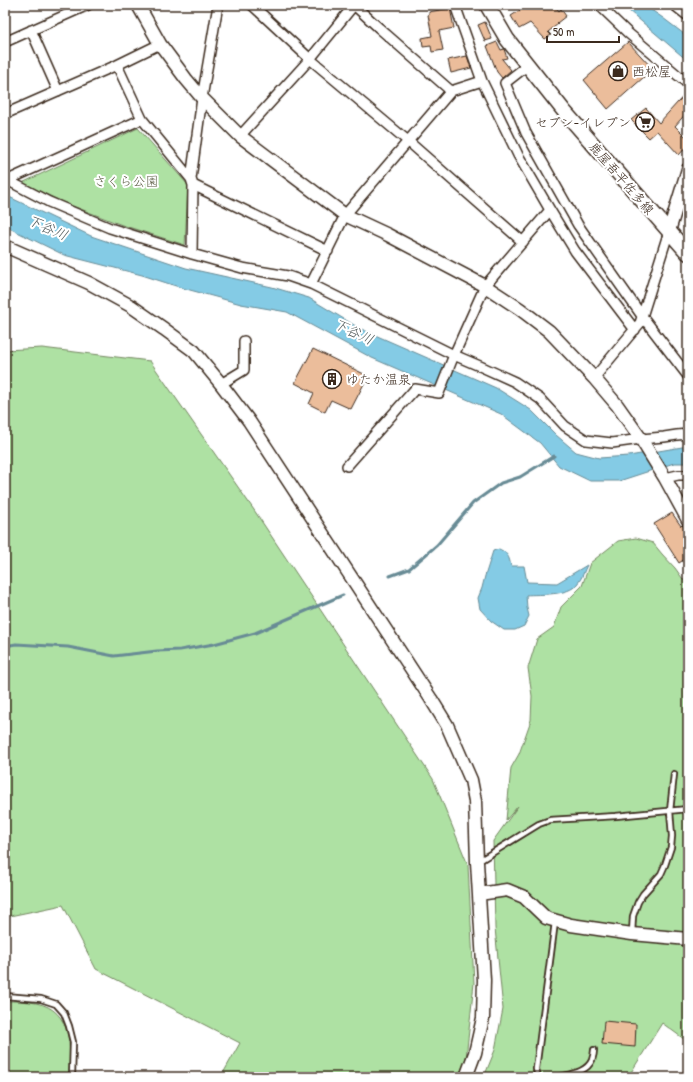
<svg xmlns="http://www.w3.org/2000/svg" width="693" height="1082" font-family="'Patrick Hand','Klee One',sans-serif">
	<rect width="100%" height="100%" fill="#fff"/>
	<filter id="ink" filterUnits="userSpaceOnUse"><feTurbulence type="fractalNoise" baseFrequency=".025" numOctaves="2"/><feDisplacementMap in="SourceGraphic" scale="8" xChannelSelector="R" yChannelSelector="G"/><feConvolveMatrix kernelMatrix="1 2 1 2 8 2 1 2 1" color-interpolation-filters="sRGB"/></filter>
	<g filter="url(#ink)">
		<path fill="#aee1a3" stroke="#748660" d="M138,128L188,185L185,245L122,225L65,203L22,183Z
			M42,348L150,361L254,510L433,779L468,865L474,983L464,1077H221L240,1043L96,969L63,905L5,917V350Z
			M636,538L653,543L662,554L675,568L685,582L688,581V1042L662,1023L630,1074L634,1077H484L495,1050L503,1009L495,928L493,841L518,806L506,820L511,768L519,754L531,720L532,696L528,668L537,639L554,627L561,607L582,586L590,563L618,541Z
			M5,1001C15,1001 26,1001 36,1003C73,1010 70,1048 70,1077H5Z"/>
		<path fill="#84cbe5" stroke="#678b95" d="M622,5H644L663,18L688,37V61Z
			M5,195L91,236L186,268L272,287L309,298L359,328L496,388L531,410L556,435L576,452L599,458L629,456L688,446V463H674L619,481H590L559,466L540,443L501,414L372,358L287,312L241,304L179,287L142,275L64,255L5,226Z
			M499,549C508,553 509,557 511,566H524L527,582L557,583L587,565C584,571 582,579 577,584C569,596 539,594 526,595L527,608L529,616L524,626L515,630H504L491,621L480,609L478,598L482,588L485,576L493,551Z"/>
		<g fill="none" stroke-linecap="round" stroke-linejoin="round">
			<path stroke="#678b95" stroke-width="3" d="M390,576L409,569L437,545L473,503L501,483L520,477L554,456
				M5,646L16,644L68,647L114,656L157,651L180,650L214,644L255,633L343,595"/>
		</g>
		<path fill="#ebbd9b" stroke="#3b2a1e" d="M528,5H554L559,11L561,9L566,16L557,23L558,24L548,32L551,35L545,39L530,23L519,29L511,16Z
			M450,8L454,28L439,31L443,50L432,52L431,46L423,47L422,38L432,36L428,15H429V12Z
			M485,22L492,39L485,41L478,25Z
			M497,42L501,50L504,49L507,58L502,59L511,70L502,78L497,72L487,46Z
			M628,42L653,69L608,109L584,80Z
			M467,56L471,68L451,73L448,60Z
			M688,91V111L675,126L688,139V145L679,155L657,131L649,138L631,120L646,108L659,123Z
			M313,349L368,376L351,409L331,400L325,412L309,404L314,393L295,383Z
			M672,513L681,526L682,525L684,527H688V557L679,563L654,524Z
			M604,1021L636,1024L635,1047L602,1044Z"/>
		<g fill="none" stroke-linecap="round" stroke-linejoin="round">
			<g stroke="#3b2a1e" stroke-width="8">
				<path id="lane" d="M479,861L539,824L550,820L616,816L688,809
					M632,933L633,916L638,902L643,894L661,874L665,865L671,847L672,836L670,811L674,774
					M5,996L41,999L56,1004L64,1013L69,1026L73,1042L72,1077
					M538,1077L536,1069L555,922
					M560,1077C571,1074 587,1072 592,1060C593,1057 594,1053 594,1050"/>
			</g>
			<g stroke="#3b2a1e" stroke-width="12">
				<path id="street" d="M252,5L310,59L409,142L523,242
					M354,5L379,28L451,91
					M455,5L482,81L518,155L550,210L575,251L635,330
					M599,5L628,33L688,84
					M674,5L688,16
					M31,30L58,91
					M5,42L88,5
					M117,65L142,119L191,179L193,185L192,254
					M528,65L505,83L526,133L578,225L642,316L688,376
					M5,114L117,65L160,44
					M240,136L310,59L354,5
					M5,179L49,202L110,228L192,254L242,268L288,276L311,284L454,355L482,367L515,382L540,399L565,426L586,440L612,443L641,439L664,437L677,435L688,434
					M191,179L202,98L218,5
					M8,180L142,119
					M193,185L328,251
					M311,284L345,215L451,91L482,81
					M594,378L640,323L669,231
					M221,384L244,370V341
					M347,466L415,389L439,393L454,355L485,286L550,210
					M665,478L678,475H688"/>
			</g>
			<g stroke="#3b2a1e" stroke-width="15">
				<path id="secondary" d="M138,5L160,44L186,79L202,98L240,136L345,215L388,235L485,286L520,309L549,331L594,378L617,405L641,439L665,478L688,520
					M669,231L688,169
					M5,246L89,283L131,306L164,329L194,351L221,384L249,421L431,699L447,725L471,780L475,801L477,862L484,980L483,1018L475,1053L466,1077
					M479,894L507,890L524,897L546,918L571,925L632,934L688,939"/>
			</g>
			<g stroke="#3b2a1e" stroke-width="17">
				<path id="primary" d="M487,5L507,39L564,111L688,253"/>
			</g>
			<use href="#lane" stroke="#fff" stroke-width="4.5"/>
			<use href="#street" stroke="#fff" stroke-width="9"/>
			<use href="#secondary" stroke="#fff" stroke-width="12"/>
			<use href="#primary" stroke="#fff" stroke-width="14"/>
		</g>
	</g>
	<defs>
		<g id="shop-ring" transform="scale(1)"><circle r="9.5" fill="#fff" stroke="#3b2a1e" stroke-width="1.5"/><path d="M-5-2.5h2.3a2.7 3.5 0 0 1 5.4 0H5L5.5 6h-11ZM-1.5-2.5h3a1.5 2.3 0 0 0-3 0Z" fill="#3b2a1e"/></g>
		<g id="supermarket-ring" transform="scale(1)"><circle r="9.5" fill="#fff" stroke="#3b2a1e" stroke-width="1.5"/><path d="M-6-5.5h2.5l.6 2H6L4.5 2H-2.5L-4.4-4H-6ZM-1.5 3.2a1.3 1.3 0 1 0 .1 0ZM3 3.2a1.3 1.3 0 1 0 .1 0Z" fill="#3b2a1e"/></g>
		<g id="building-ring" transform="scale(1)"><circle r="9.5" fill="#fff" stroke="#3b2a1e" stroke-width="1.5"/><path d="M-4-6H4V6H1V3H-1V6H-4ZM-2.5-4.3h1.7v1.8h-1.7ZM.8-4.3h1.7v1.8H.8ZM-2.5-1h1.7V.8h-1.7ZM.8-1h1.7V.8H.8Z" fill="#3b2a1e"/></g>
	</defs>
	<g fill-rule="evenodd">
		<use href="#shop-ring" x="618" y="71"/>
		<use href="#supermarket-ring" x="645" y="122"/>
		<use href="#building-ring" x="332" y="379"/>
	</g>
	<g text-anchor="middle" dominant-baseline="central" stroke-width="4" stroke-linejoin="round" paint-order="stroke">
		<g font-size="13" fill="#3b2a1e" stroke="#fff" text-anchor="start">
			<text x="632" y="71">西松屋</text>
			<text x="631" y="122" text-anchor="end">セブン-イレブン</text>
			<text x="346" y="379">ゆたか温泉</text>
		</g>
		<g font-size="13" fill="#3b2a1e" stroke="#fff">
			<text transform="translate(622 178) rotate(49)">鹿屋吾平佐多線</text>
		</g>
		<g font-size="13" fill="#58583f" stroke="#fff">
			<text x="126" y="181">さくら公園</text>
		</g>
		<g font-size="14" font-style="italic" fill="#515a5a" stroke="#fff">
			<text transform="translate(48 227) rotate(24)">下谷川</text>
			<text transform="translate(354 331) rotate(25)">下谷川</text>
		</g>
	</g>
	<rect width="693" height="1082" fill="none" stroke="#fff" stroke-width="20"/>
	<rect x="10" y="10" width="673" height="1062" fill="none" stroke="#3b2a1e" stroke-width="1.5" filter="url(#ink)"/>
	<path d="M547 36v6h72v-6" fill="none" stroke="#3b2a1e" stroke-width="2"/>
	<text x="553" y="36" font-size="12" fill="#3b2a1e" stroke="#ffffff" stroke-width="3" paint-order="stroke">50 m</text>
</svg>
